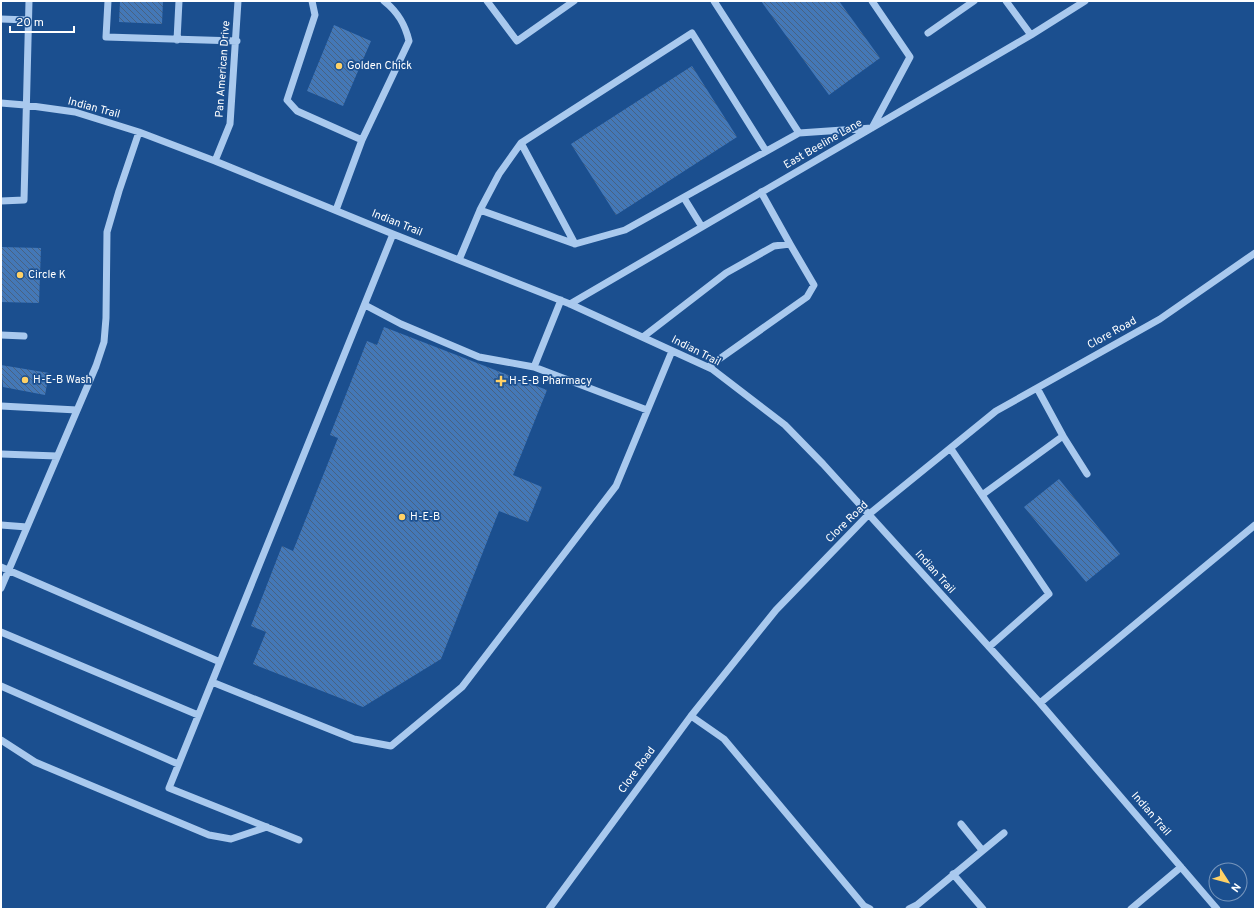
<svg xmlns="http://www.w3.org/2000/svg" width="1256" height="910" font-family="Overpass,sans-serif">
	<defs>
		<pattern id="building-back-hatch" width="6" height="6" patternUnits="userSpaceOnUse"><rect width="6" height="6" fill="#4478b7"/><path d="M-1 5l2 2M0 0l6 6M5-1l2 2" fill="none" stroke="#486282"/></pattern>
	</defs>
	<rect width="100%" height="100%" fill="#1b4f8f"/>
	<path fill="url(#building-back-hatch)" d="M120,1H163L162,24L119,22Z
		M761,1H839L880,58L829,95Z
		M334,25L371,41L343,106L307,91Z
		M692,66L737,137L616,215L571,144Z
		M1,247L41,248L39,303L1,302Z
		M384,327L547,390L513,475L542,487L528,522L499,511L441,659L363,707L253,664L266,632L251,626L282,546L293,551L338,438L330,435L367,341L377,345Z
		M1,365L49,373L45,395L3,387Z
		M1059,479L1120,554L1086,582L1024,507Z"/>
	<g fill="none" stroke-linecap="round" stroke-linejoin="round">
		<path stroke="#a9c9ee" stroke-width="7" d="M108,1L106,37L237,41
			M312,1L315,15L287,100L297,111L362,140L336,210
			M487,1L517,41L574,1
			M714,1L799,133L872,128L910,57L872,1
			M1006,1L1031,35
			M1,19L28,20
			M928,33L974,1
			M177,40L179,1
			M1,103L25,105L75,112L139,132L215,161L393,234L570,304L712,369L785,425L823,464L1040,703L1217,909
			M362,140L409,41C405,24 398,12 384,1
			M521,143L575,244L625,230L799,133
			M215,161L230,124L238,1
			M761,192L790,244
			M684,198L702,227
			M1,201L24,200L29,1
			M480,210L575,244
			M459,260L480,210L499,174L521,143L692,33L766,151
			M561,300L534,367L647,410
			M570,304L1031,35L1085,1
			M365,305L401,324L479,357L534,367
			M1,335L24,336
			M643,337L726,273L774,246L790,244L814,285L807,297L708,367
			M1037,388L1063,436
			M1,406L77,410
			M951,449L1049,594L989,647
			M1,454L57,456
			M982,495L1063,436L1087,474
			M1,525L27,527
			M1,567L220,662
			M1,588L96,366L104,342L106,318L107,232L119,191L139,132
			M1,632L198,715
			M212,682L354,739L391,746L462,687L616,486L672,351
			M1,686L178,764
			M1040,703L1255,525
			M691,716L724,739L854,894L864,906L870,909
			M1,740L35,762L209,835L231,839L267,827
			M961,824L982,850
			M299,840L169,788L393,234
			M953,874L983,909
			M549,909L691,716L776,610L868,515L996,411L1160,319L1255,253
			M909,909L917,905L1004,833
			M1131,909L1181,867"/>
	</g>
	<g fill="#ffd166" stroke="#1b4f8f" stroke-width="1.5">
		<circle cx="339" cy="66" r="4"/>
		<circle cx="20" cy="275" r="4"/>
		<circle cx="25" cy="380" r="4"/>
		<path d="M499 375h4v4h4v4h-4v4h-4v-4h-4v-4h4z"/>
		<circle cx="402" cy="517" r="4"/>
	</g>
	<g text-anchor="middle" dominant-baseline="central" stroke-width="3.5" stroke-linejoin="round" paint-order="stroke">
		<g font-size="11" fill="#fff" stroke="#1b4f8f" text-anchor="start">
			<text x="347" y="66">Golden Chick</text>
			<text x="28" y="275">Circle K</text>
			<text x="33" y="380">H-E-B Wash</text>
			<text x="509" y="381">H-E-B Pharmacy</text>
			<text x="410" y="517">H-E-B</text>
		</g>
		<g font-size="11" fill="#fff" stroke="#1b4f8f">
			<text transform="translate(223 69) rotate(-86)">Pan American Drive</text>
			<text transform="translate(94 108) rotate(15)">Indian Trail</text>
			<text transform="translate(823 144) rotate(-30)">East Beeline Lane</text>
			<text transform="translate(397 223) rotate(22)">Indian Trail</text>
			<text transform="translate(1112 333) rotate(-29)">Clore Road</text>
			<text transform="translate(696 351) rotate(27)">Indian Trail</text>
			<text transform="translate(847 522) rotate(-44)">Clore Road</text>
			<text transform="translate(935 572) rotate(48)">Indian Trail</text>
			<text transform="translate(637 770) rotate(-54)">Clore Road</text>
			<text transform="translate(1151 814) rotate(49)">Indian Trail</text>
		</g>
	</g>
	<rect width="1256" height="910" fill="none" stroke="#ffffff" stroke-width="4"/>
	<g transform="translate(1228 882) rotate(126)"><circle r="19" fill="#1b4f8f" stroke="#7695bc"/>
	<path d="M0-3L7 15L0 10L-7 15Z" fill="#ffd166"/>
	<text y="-6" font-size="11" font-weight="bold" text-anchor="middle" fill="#ffffff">N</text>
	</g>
	<path d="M10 26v6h64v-6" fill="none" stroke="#ffffff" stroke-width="2"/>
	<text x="16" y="26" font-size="12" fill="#ffffff" stroke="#1b4f8f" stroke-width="3" paint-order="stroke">20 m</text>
</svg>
